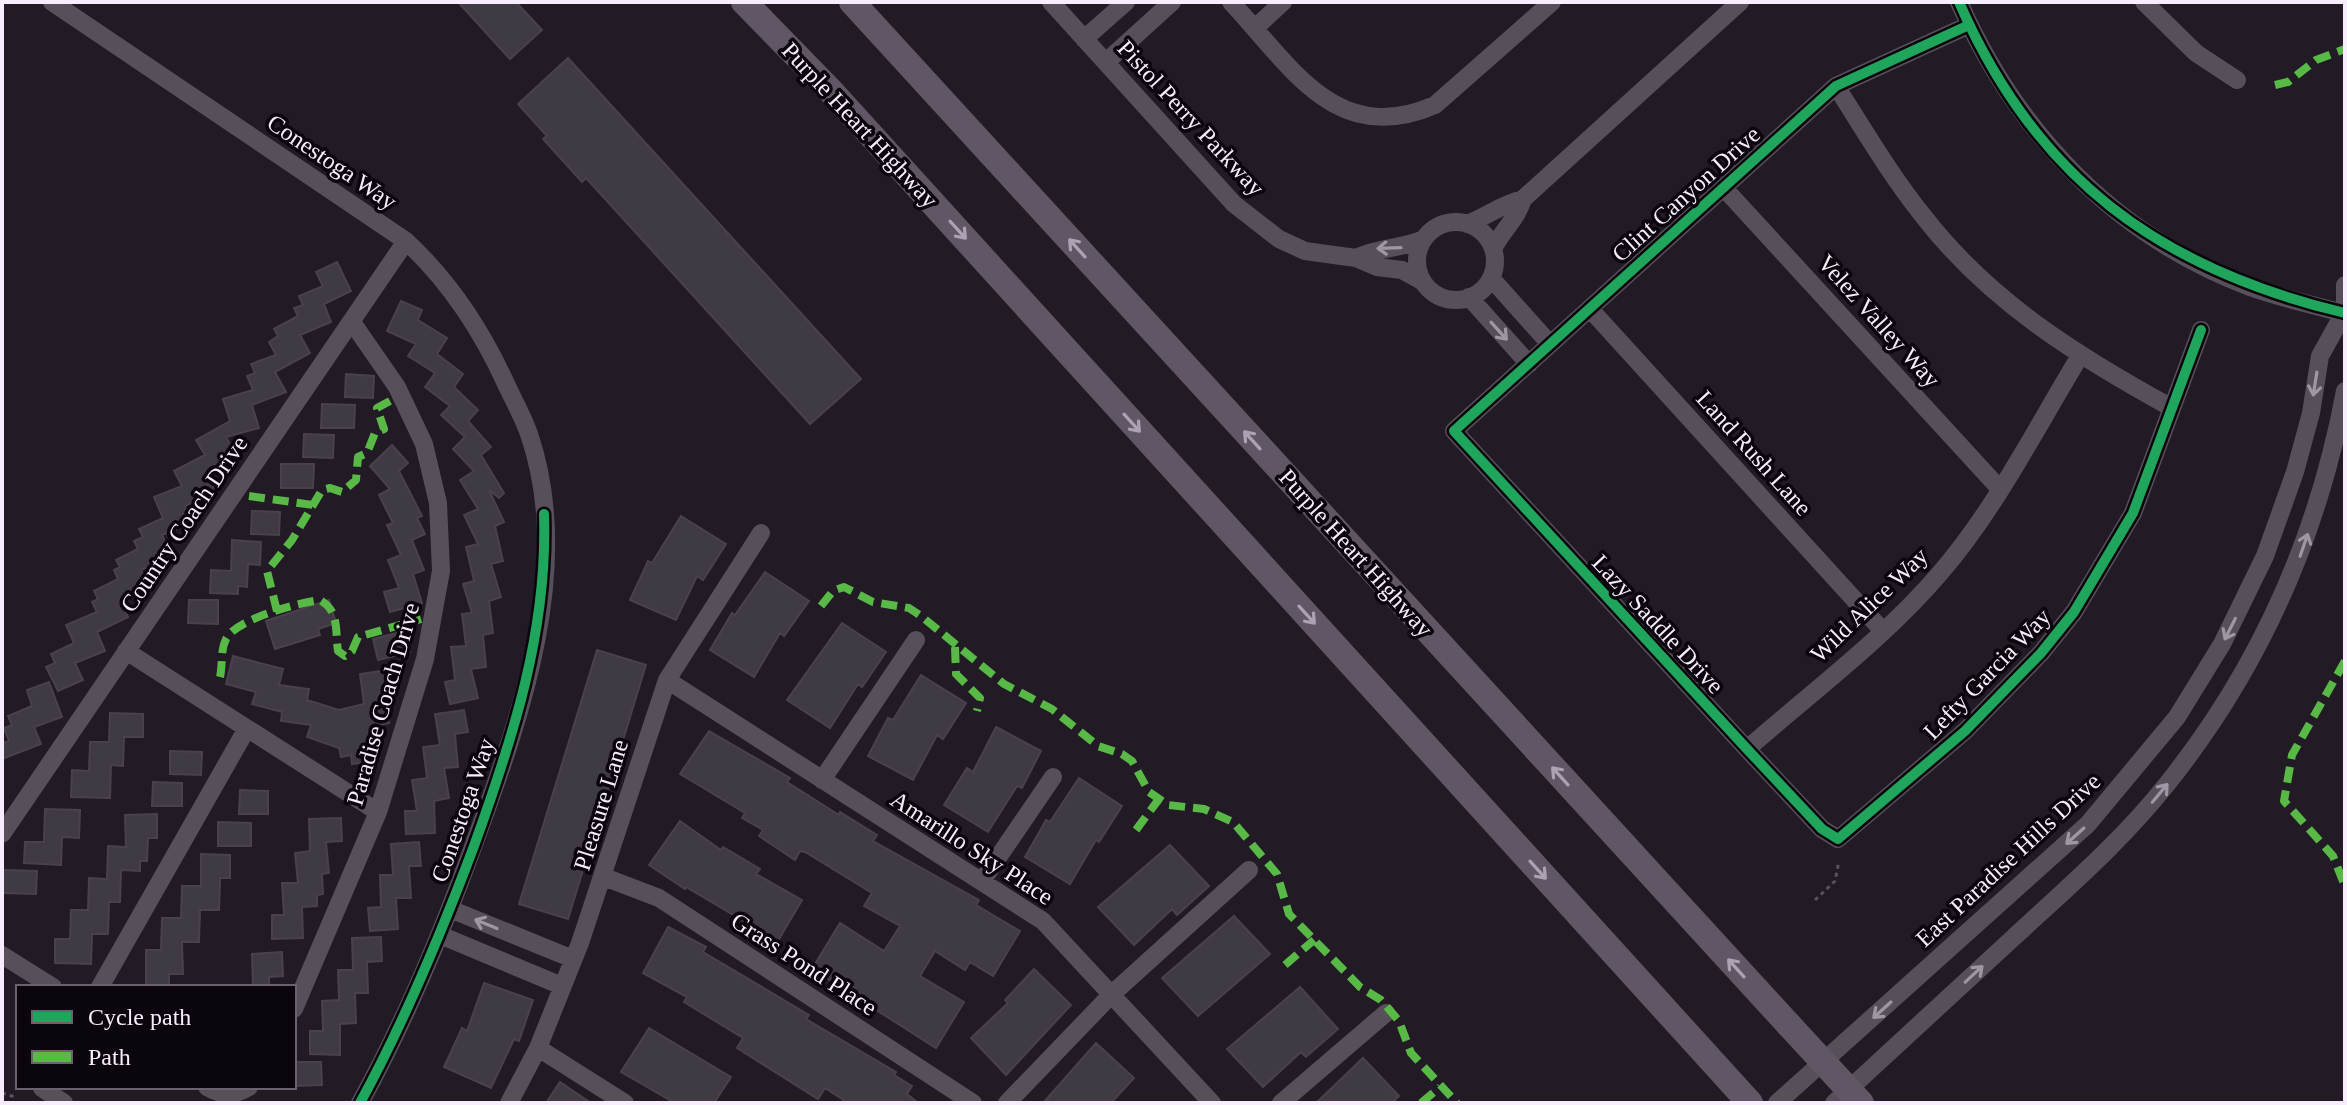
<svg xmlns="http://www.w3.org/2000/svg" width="2347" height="1105" font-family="Georgia,serif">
	<rect width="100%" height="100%" fill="#221a25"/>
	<path fill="#403a44" stroke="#49424c" stroke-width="2" d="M458,2H516L542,30L510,59Z
		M568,58L861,379L810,424L586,178L582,182L543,139L547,136L518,104Z
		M337,262L351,291L324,304L331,322L300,335L310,353L275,372L286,392L252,405L259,428L226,437L237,457L207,474L215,490L185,506L192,523L162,535L172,556L141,570L149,586L120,601L128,617L97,632L105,651L75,663L83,680L58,691L46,667L55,663L51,654L74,643L66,625L97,612L92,602L98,599L94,591L118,579L114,570L120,567L116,560L138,549L134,541L143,537L139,529L163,518L154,497L182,486L174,471L205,455L196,440L230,421L223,399L253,390L247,376L255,373L251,364L276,355L269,342L278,336L274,329L298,316L294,308L303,305L299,296L323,286L316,272Z
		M401,301L422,310L418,320L447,338L437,354L463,374L454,387L478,410L468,421L491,447L481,455L504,493L499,498L489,490L504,522L495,526L503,561L491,564L501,597L489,601L493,633L483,635L486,667L471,669L478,698L450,704L445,682L455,680L451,647L466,646L462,614L472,613L463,584L474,581L466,547L478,544L464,515L478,509L460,480L474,471L453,449L465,437L441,415L450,406L425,387L435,373L408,356L416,344L387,331Z
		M346,374L374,376L373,398L345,397Z
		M322,404L355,405L354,428H321Z
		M304,434L334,435L333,458L303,457Z
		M392,445L408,463L399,471L422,516L417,518L425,534L412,540L424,570L413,574L422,603L390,612L384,592L399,588L388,560L401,555L387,525L393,523L379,495L390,489L370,466Z
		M281,464H314L313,488H281Z
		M252,511L280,512L279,535L251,534Z
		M681,516L726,544L703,580L697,576L676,620L630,600L648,561L652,563Z
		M232,540L261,542L260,565L248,564L247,587L238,586V594L210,593L211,570L231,571Z
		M765,572L809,601L784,636L780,633L754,677L710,650L732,613L735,615Z
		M189,600H218V624L188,623Z
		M329,600L336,623L318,629L320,635L275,649L266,621Z
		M842,623L886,652L862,687L858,684L830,728L787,700Z
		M405,631L410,652L378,660L373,639Z
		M597,650L646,665L568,919L519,904Z
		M233,656L283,669L279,685L309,689L307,700L339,710L364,704L360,674L388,670L392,692L382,694L389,723L375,726L378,749L371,750L373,761L352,764L351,755L341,757L339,748L307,737L311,725L281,721L282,712L252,704L256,692L226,684Z
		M921,675L966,703L943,739L937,735L913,780L868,756L888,718L893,720Z
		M49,682L62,717L34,727L41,744L2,759V743L9,741L4,728L12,725L8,716L32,706L27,690Z
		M464,710L468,732L455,734L458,767L444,768L449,798L434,801L435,833L406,834L405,811H417L412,780L427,778L423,747L440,745L435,714Z
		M110,713L143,714V737H124L123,766L111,765L110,798L71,797L72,770L89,771L90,742H109Z
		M996,727L1041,751L1022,788L1017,786L988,832L944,805L967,768L973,772Z
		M709,731L790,778L787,782L839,815L840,812L877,835L873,841L979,900L976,905L1020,931L993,976L970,962L965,970L935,951L920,976L964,1002L936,1048L812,969L840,923L884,951L900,926L864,906L872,893L805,852L800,851L795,860L759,836L763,830L742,818L745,813L680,774Z
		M170,751L202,752L201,775L170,774Z
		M1079,778L1122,806L1099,842L1096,840L1070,884L1025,857L1046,820L1050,822Z
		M153,782L182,783V806H152Z
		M240,790L268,791V814H239Z
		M45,809L80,810L79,838L62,837L61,865L24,863L25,842H44Z
		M157,814V838H148L147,861H140V871L121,870L120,902H109L108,934H92L91,964L55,963V939H70L71,910H88L89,878L107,879L108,846L126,847L125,815Z
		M341,818L342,841L326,842L329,873L322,874L323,894L317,895V906L302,907L303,938L272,939V915H284L282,883H298L295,853L310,851L309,819Z
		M680,821L721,850L723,847L760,869L756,874L802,900L775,946L738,924L740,919L686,887L685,889L649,865Z
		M218,822L251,823V846H218Z
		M419,842L421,866H409L411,898H396L398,929L370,931L368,908L381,907L380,875H393L391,844Z
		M1170,845L1209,886L1177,915L1172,909L1134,945L1098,907Z
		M201,854L230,855V878H220L219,910H200L199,942H182L183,974H169V987H146V950H161L162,918H181L182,886H201Z
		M3,870L37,871L36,894L2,893Z
		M1234,916L1270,954L1198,1016L1162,978Z
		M668,927L706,947L703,952L809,1015L806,1019L896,1072L894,1075L912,1086L907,1094L918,1103H848L825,1088L818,1099L737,1048L743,1038L684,1002L687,997L643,973Z
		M381,937L382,961L367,962L368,993H355L356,1023L340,1024V1055L310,1054V1031H323L322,1001L339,1000L338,970H353L352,938Z
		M282,952L283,976L269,977V987H253L252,954Z
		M1034,969L1071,1005L1006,1075L971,1038L1008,1003L1005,1000Z
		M484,983L533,1000L519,1041L514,1039L491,1088L444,1067L462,1028L467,1031Z
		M1300,987L1338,1029L1306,1057L1301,1052L1263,1087L1227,1049Z
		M649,1028L731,1077L714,1103H675L621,1072Z
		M1096,1043L1134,1078L1111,1103H1043Z
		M1363,1058L1399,1096L1392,1103H1316Z
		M294,1062H321L322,1085L294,1086Z
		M560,1082L591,1103H546Z"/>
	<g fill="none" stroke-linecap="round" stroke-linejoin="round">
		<path stroke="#59535c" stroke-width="3" stroke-dasharray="4 4" stroke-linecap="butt" d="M1815,900L1835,881L1839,861
			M2,1093L15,1097"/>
		<path stroke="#57505a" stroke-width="18" d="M52,2L406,241C449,281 482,331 506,384C514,401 523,417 529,434C574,565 522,713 477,836C444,928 407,1018 360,1103
			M1051,2L1234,204L1279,239L1305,251L1356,258L1377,267L1402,270L1422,281
			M1231,2C1291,66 1336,148 1435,105L1552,2
			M1959,2C2017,133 2115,236 2250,287C2281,298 2313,305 2344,313
			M2144,2L2196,53L2237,80
			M1969,25L1836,86L1454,431L1747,749L1822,829L1838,839L1965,731L2041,653L2074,612L2133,513L2201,330
			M1255,28L1283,2
			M1084,39L1126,2
			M1106,62L1172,2
			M1836,86C1864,130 1891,176 1924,217C1990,302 2079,357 2172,408
			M1723,187L1999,488
			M1417 261a39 39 0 1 1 78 0a39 39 0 1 1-78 0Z
			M1467,224C1488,216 1502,204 1523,199L1740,2
			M1493,249C1503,229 1516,221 1523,199
			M1356,258C1378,247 1401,249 1424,239
			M1491,278L1550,344
			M2345,285V319
			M1469,297L1529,364
			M1590,309L1883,631
			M126,651L378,812
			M667,680L1043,921L1212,1103
			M1747,749C1812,692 1885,638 1941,572C1996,508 2036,428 2080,356
			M822,780L916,640
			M2,834L406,241
			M604,877L659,898L973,1103
			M982,881L1053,777
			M450,909L573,959
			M440,935L562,986
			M2,955L53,987
			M100,987L246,730
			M294,1009L378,812L425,659L441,571L438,503L424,444L397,387L352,322
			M538,1048L625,1103
			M207,1087C222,1096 235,1096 249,1087
			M42,1088L64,1103
			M509,1103L538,1048L580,943L667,680L761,533
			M1007,1103L1112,994L1249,870
			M1281,1103L1386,1013
			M1777,1103L2088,824L2177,717L2222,644L2265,556L2295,472L2311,413L2320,356L2344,313
			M1834,1103C1893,1048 1953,993 2013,938C2066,889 2121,842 2167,784C2259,669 2318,536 2345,391"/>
		<path stroke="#605664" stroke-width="26" d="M744,2L830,90L1750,1103
			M852,2L1789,1025"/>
		<path stroke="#605664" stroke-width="26" d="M1789,1025L1861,1103"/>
		<path stroke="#58b947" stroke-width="8" stroke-dasharray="16 8" stroke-linecap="butt" d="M2275,85L2288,82L2316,60L2345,49
			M249,496L313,505
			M821,606L833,591L844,587L873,602L909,608L921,616L1004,684L1052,709L1098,746L1122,754L1132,761L1149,792L1168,805L1204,809L1233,822L1277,874L1289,914L1360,987L1381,1000L1399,1021L1411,1053L1457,1103
			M277,611L267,571L292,540L322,490L330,488L342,492L356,480L358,457L367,453L375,433L384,429L377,408L390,401
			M955,647L956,674L980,698L977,711
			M2345,661L2292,755L2284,801L2333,856L2345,886
			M220,677C223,664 220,651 226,639C236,619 298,603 320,600C340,611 335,632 338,651L345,656L352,651L358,637L421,619
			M1136,830L1159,799
			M1285,965L1314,940
			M1421,1103L1440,1087"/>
		<g stroke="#0b050d" stroke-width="15">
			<path id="cycleway" d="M1959,2C2036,179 2160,269 2345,313
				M1969,25L1836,86L1454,431L1747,749L1822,829L1838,839L1965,731L2041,653L2074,612L2133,513L2201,330
				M360,1103C405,1021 441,934 474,846C513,738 548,630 544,514"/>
		</g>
		<use href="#cycleway" stroke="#20a55d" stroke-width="10"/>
	</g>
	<defs><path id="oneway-shaft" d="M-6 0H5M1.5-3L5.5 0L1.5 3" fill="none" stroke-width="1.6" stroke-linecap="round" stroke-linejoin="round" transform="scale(2)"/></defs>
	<g stroke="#aca2b0">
		<use href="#oneway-shaft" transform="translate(958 230) rotate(48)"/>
		<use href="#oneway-shaft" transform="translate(1077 248) rotate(-132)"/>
		<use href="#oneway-shaft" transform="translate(1132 423) rotate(48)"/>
		<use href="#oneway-shaft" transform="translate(1252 440) rotate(-132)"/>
		<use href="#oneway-shaft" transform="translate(1307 615) rotate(48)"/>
		<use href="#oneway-shaft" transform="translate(1560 776) rotate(-132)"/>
		<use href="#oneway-shaft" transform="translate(1538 870) rotate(48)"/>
		<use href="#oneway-shaft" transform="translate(1736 968) rotate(-132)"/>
	</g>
	<g stroke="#9f97a3">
		<use href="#oneway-shaft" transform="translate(1389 248) rotate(178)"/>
		<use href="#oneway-shaft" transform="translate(1499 331) rotate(48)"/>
		<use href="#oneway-shaft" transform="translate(2315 384) rotate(99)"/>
		<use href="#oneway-shaft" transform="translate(2304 545) rotate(-71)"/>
		<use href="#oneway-shaft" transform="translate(2230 629) rotate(117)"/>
		<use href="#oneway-shaft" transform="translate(2160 793) rotate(-50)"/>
		<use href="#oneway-shaft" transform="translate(2075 836) rotate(138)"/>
		<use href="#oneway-shaft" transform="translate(486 924) rotate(-158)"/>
		<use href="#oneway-shaft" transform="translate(1974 974) rotate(-43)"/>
		<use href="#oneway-shaft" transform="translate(1882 1010) rotate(138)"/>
	</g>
	<g text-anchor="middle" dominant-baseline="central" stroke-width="7" stroke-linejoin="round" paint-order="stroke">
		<g font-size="24" fill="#f8edfc" stroke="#0b050d">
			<text transform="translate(1191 118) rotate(47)">Pistol Perry Parkway</text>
			<text transform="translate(860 125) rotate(47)">Purple Heart Highway</text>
			<text transform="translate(332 162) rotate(34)">Conestoga Way</text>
			<text transform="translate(1686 194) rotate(-42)">Clint Canyon Drive</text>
			<text transform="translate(1879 321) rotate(48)">Velez Valley Way</text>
			<text transform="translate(1754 453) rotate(48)">Land Rush Lane</text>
			<text transform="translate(184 524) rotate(-56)">Country Coach Drive</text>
			<text transform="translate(1356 553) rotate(48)">Purple Heart Highway</text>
			<text transform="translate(1869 605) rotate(-44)">Wild Alice Way</text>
			<text transform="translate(1658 624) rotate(47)">Lazy Saddle Drive</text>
			<text transform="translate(1987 674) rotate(-46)">Lefty Garcia Way</text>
			<text transform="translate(383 704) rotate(-74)">Paradise Coach Drive</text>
			<text transform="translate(601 805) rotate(-73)">Pleasure Lane</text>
			<text transform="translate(463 810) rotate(-71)">Conestoga Way</text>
			<text transform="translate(972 848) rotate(33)">Amarillo Sky Place</text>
			<text transform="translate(2008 860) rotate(-43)">East Paradise Hills Drive</text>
			<text transform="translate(804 964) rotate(33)">Grass Pond Place</text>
		</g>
	</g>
	<rect width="2347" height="1105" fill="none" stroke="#f8edfc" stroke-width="8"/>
	<rect x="16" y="985" width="280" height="104" fill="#0b050d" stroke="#6a626d" stroke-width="2"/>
	<rect x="32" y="1011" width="40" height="12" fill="#20a55d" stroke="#6a626d" stroke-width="2"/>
	<text x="88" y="1025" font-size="24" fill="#f8edfc">Cycle path</text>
	<rect x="32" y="1051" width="40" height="12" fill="#58b947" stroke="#6a626d" stroke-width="2"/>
	<text x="88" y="1065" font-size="24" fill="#f8edfc">Path</text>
</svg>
